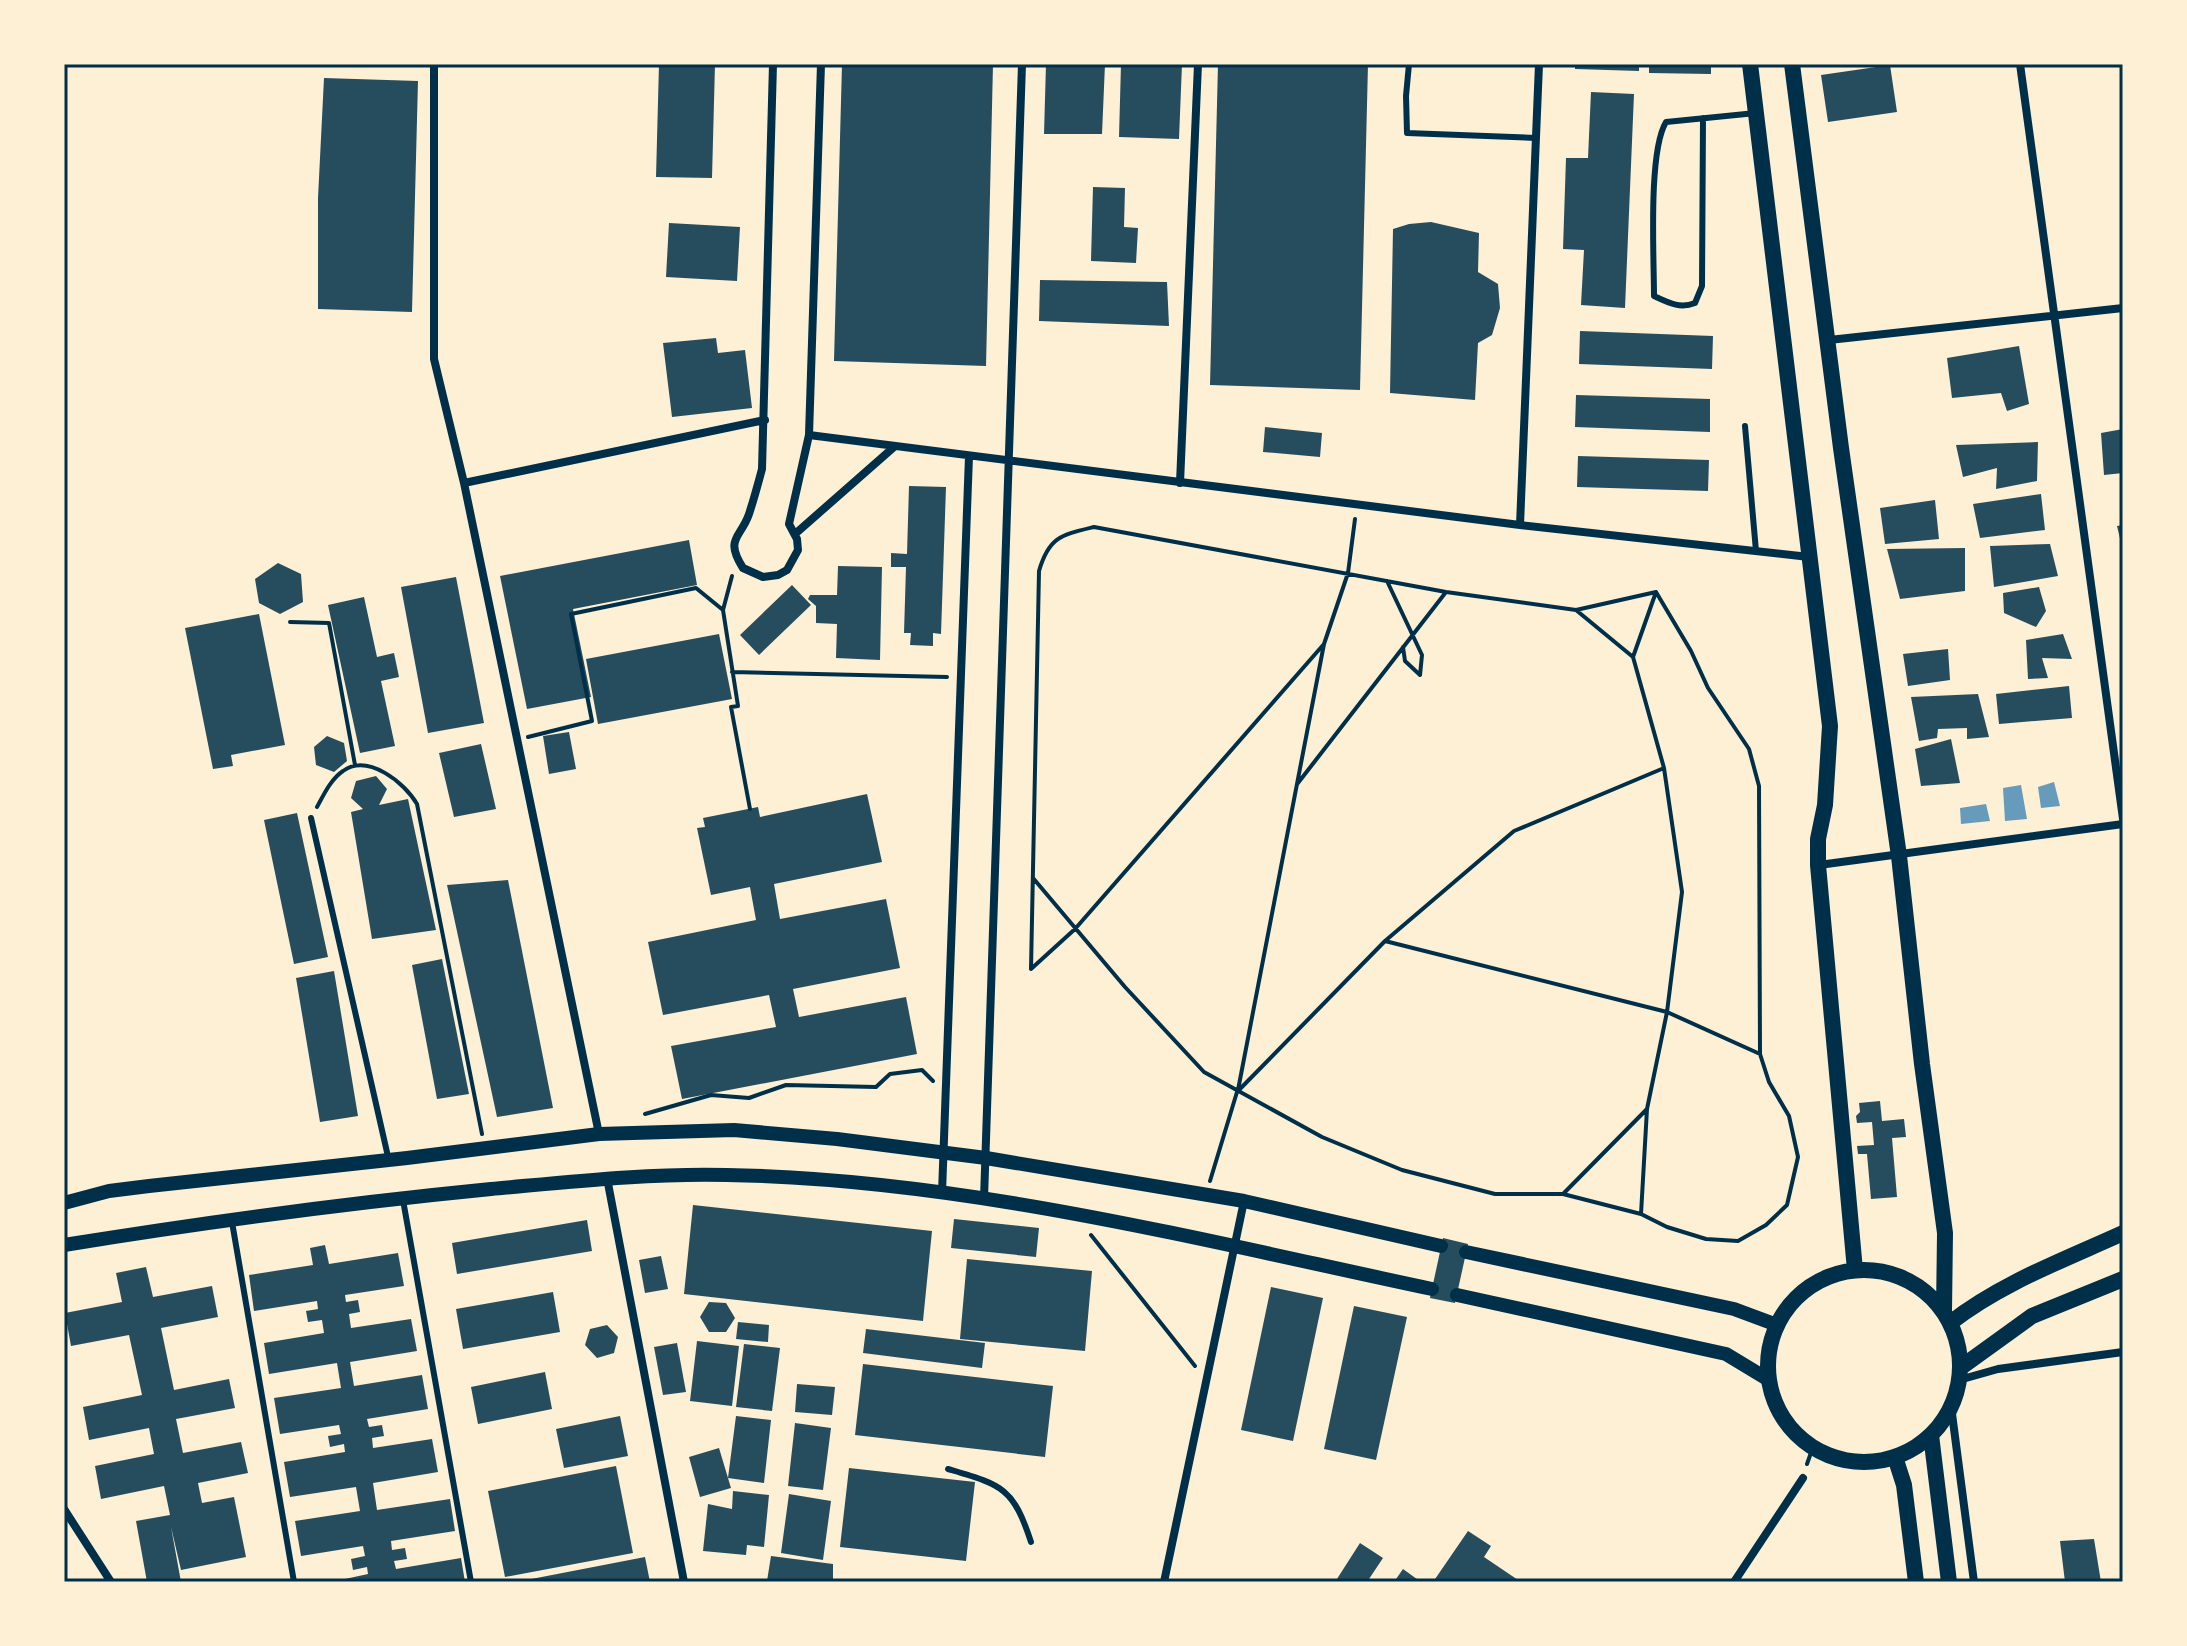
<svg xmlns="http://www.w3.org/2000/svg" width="2187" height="1646" font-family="Quicksand,sans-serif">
	<rect width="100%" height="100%" fill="#fdf0d5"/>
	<path fill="#669bbc" d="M2054,782L2060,806L2041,808L2038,787Z
		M2021,785L2027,819L2005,821L2003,788Z
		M1986,804L1990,821L1961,824L1960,808Z"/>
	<path fill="#264d5e" d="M659,64H715L712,178L656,177Z
		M842,64H993L986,366L834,361Z
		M1046,64H1105L1102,134H1044Z
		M1121,64H1182L1179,139L1119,137Z
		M1218,64H1368L1360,390L1210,385Z
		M1575,64H1639V71L1575,69Z
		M1649,64H1711V74L1649,73Z
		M1890,65L1897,112L1828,122L1821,75Z
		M324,78L418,81L412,312L318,309V198Z
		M1591,92L1634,94L1625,308L1581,305L1584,250L1563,249L1566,158H1588Z
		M1093,187L1125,188L1124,227L1138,228L1136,263L1091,261Z
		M1431,222L1479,233L1478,272L1498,284L1500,308L1492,335L1478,343L1475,400L1390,393L1393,229L1409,224Z
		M669,223L740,227L737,281L666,277Z
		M1040,280L1167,282L1169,326L1039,321Z
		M1580,331L1713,336L1712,369L1579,364Z
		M716,338L718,353L745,350L752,408L672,417L663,343Z
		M2019,346L2029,404L2007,411L2001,393L1952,398L1947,358Z
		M1576,395L1710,399V432L1575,427Z
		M1265,427L1322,433L1320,457L1263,452Z
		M2123,429V473L2104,475L2101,433Z
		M2038,442L2037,481L1996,489L1997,468L1963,477L1956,445Z
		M1578,456L1709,460L1708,491L1577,487Z
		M909,486L946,487L941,634L933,633V646L910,645L911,633H904L906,567H891V553L907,554Z
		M2041,494L2045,530L1980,538L1973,504Z
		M1935,500L1939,539L1885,544L1880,508Z
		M2123,525V547H2122L2117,526Z
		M689,540L697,585L573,609L591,697L527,709L500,576Z
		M2050,544L2058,576L1994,587L1990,546Z
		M1965,548V591L1900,599L1887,549Z
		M278,563L301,574L303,602L280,614L259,603L255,579Z
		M838,566L882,567L880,660L836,658L837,624L816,623V606L808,599L810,595H837Z
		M456,577L484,723L428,733L401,587Z
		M792,585L811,605L759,655L740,635Z
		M2039,587L2046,611L2036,627L2004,613L2003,593Z
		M364,597L377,657L394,653L399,677L381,681L395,746L360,753L328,605Z
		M259,614L285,745L231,755L233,766L213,769L185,628Z
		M719,634L732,699L598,724L586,659Z
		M2063,634L2072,659L2042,658L2048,678L2028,679L2026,640Z
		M1948,649L1950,680L1908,686L1903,654Z
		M2069,686L2072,718L1999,724L1996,694Z
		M1978,694L1989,737L1967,739V728L1938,729L1937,738L1919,741L1911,697Z
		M569,732L576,769L549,774L543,736Z
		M327,736L344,743L347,761L334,772L316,765L314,747Z
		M1951,739L1960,783L1921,786L1915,749Z
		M481,744L496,809L454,817L439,753Z
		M376,776L387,789L379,805L408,799L436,930L372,939L351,812L363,809L351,798L356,781Z
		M867,794L882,862L774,884L780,919L886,899L900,968L793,989L799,1017L906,997L917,1054L682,1099L671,1046L776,1027L769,995L663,1015L648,942L756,920L750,887L711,895L697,828L705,827L703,818L758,807L760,817Z
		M297,813L328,957L294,964L264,820Z
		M508,880L553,1108L497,1117L447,885Z
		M442,959L469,1094L437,1099L412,965Z
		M334,971L358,1116L320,1122L296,978Z
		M1880,1101L1882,1121L1904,1119L1906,1137L1892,1138L1897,1197L1871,1199L1867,1154H1858L1857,1146L1874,1145L1872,1122L1857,1123L1856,1116L1860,1112L1859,1103Z
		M693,1205L932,1231L923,1321L684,1294Z
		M954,1219L1039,1228L1036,1257L951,1248Z
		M587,1220L592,1251L457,1274L452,1243Z
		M1443,1238L1468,1244L1455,1303L1430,1298Z
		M325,1245L329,1264L398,1253L404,1286L345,1295L346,1302L358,1300L360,1312L349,1314L351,1328L411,1319L417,1351L350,1362L354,1386L422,1375L428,1409L367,1419L369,1427L382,1425L384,1436L372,1438L373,1448L432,1439L438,1472L373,1483L377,1510L450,1499L455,1531L391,1541L392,1550L405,1548L407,1559L394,1561L396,1569L461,1558L465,1582H331L368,1574L367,1567L353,1570L351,1559L365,1556L363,1546L301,1556L295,1521L360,1511L356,1487L290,1497L284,1462L345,1452L344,1444L330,1447L328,1436L341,1434L339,1425L280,1434L274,1398L341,1388L337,1363L269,1374L264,1343L324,1333L322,1320L308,1322L306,1311L318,1309L317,1301L254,1311L249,1275L313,1265L310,1248Z
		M661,1256L668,1289L645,1293L639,1260Z
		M967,1259L1092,1271L1085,1351L960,1339Z
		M146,1267L153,1297L212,1286L218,1317L161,1328L174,1390L229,1379L235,1408L176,1419L183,1453L241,1442L248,1473L198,1483L202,1503L234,1497L246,1557L181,1570L171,1527L181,1582H147L136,1521L170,1515L164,1486L101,1499L95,1466L154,1454L149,1428L89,1440L83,1407L142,1395L129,1335L71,1346L65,1313L122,1302L116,1273Z
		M1271,1287L1323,1298L1293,1441L1241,1430Z
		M553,1292L560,1332L463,1349L456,1309Z
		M709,1302L726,1303L735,1318L726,1332H709L700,1317Z
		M1354,1306L1407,1317L1376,1460L1324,1449Z
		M738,1322L769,1325L768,1342L736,1339Z
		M607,1325L618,1337L614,1353L597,1358L585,1345L590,1329Z
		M866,1329L985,1343L982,1368L863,1353Z
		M697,1341L739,1346L732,1406L690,1401Z
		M677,1343L686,1392L663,1395L654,1347Z
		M744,1344L780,1348L772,1411L736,1407Z
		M863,1364L1053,1386L1045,1457L855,1435Z
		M545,1372L552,1409L478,1424L471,1387Z
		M797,1384L835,1387L832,1415L795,1412Z
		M620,1416L628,1456L564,1468L556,1429Z
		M736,1416L771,1420L764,1483L728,1478Z
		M795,1423L831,1428L823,1490L788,1486Z
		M719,1448L731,1488L700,1497L689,1457Z
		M616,1466L633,1553L505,1577L488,1491Z
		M849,1468L975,1482L966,1561L840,1547Z
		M733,1491L769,1495L764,1547L747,1545L746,1555L703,1551L708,1504L732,1509Z
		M789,1494L831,1501L823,1560L781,1553Z
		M1468,1531L1491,1546L1484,1557L1521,1582H1433Z
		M2094,1539L2101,1582H2065L2060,1541Z
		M1360,1543L1383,1558L1367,1582H1335Z
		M771,1556L833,1564V1581H767Z
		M645,1557L650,1582H521V1581Z
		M1403,1569L1421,1582H1394Z"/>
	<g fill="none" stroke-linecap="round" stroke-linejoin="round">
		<path stroke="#003049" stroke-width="4" d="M732,576L723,610L738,706L731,707L750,809
			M1387,581L1422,655L1420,675
			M1656,592L1633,657L1664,768L1682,892L1667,1012L1760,1054
			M1576,610L1633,657
			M290,622L329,623L355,765
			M1403,647L1405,661L1420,675
			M732,672L947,677
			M528,737L592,721L571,614L696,588L723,610
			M1298,783L1446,592
			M317,807C324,794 331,779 343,771C368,753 405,783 417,804L482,1134
			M1385,941L1514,831L1664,768
			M1031,969L1039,571C1049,537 1061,535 1094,527L1446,592L1576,610L1656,592L1691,651L1708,688L1749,749L1759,786L1760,1054L1769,1082L1789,1116L1798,1157L1787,1205L1766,1225L1738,1241L1706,1239L1667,1227L1641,1214L1563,1194H1495L1402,1170L1322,1137L1204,1072L1125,987L1033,878
			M1031,969L1075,929L1324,644
			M1238,1090L1324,644L1348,573L1355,519
			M645,1114L711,1095L749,1098L786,1085L876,1087L890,1074L922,1070L933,1081
			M1210,1181L1237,1092L1385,941L1667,1012L1647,1109L1564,1193
			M1641,1214L1647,1109
			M1091,1235L1195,1366
			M1807,1464L1813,1447"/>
		<path stroke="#003049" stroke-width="6" d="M1409,64L1406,96L1407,133L1536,138
			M1703,118L1702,286L1695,303C1680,309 1669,303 1654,296C1654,256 1648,152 1666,122L1756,113
			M1745,426L1756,551
			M311,818L389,1161
			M403,1200L471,1582
			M232,1222L294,1582
			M948,1469C1002,1485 1013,1487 1031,1542"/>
		<path stroke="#003049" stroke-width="8" d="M434,64V359L464,483L599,1134
			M773,64L762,469C758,484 754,499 749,514C741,538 724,538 743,568L763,577L778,575L787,570L798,550L797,539L789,524L809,435L821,64
			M2020,64L2123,819
			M1829,340L2123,308
			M809,435L1520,525L1809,557
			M464,483L765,420
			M1180,483L1198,64
			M1520,525L1539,64
			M795,534L894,447
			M1819,865L2123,824
			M607,1178L684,1582
			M942,1193L969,456
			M984,1199L1022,64
			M1959,1380L1998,1369L2123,1352
			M1951,1406L1974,1582
			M64,1509L111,1582
			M1164,1582L1244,1201
			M1734,1582L1803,1478"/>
		<path stroke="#003049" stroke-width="14" d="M64,1203L109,1191L149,1186L407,1158L599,1134L734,1130L837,1139L986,1158L1244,1201L1441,1246
			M64,1245C206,1222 348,1203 491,1189C569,1182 648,1173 727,1175C965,1179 1200,1240 1432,1289
			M1466,1252L1734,1309L1777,1325
			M1457,1295L1726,1354L1769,1380"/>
		<path stroke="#003049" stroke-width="16" d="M1750,64L1830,726L1825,805L1818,839V865L1855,1270
			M1792,64L1841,448L1899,856L1922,1064L1945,1233L1944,1312
			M1768 1366a96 96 0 1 1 192 0a96 96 0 1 1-192 0Z
			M1950,1323C2001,1283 2064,1260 2123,1233
			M1960,1368L2032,1316L2123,1279
			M1931,1435L1949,1582
			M1895,1457L1904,1485L1916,1582"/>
	</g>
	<rect width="2187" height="1646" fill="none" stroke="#fdf0d5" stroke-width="132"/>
	<rect x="66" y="66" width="2055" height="1514" fill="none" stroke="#003049" stroke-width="3"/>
</svg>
